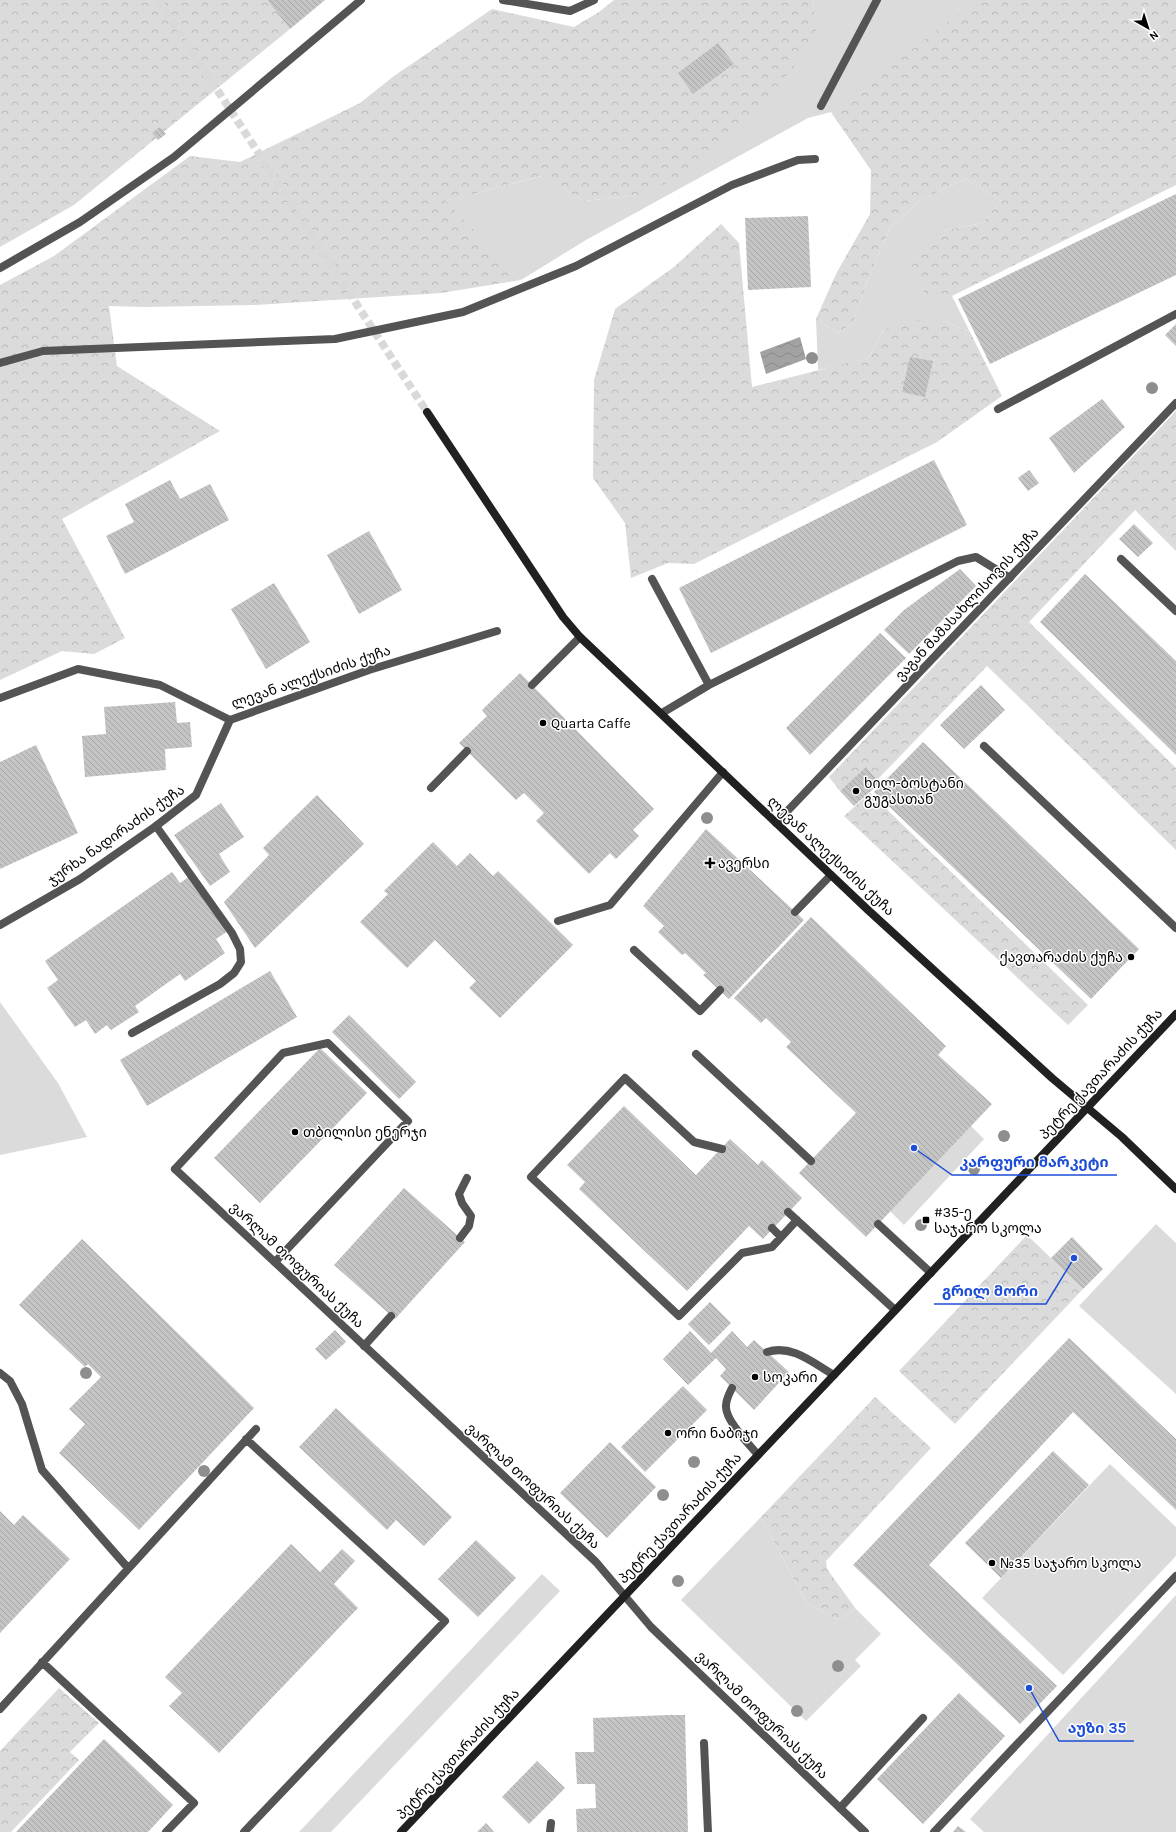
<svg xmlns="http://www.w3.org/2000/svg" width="1176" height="1832" font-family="Karla,'Noto Sans Georgian',sans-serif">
	<defs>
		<pattern id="forest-crowns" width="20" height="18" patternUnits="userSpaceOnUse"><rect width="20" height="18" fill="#dbdbdb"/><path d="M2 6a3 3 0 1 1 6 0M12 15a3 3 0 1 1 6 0" fill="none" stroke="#bababa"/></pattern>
		<pattern id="water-waves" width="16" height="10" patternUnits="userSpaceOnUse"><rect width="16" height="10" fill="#a2a2a2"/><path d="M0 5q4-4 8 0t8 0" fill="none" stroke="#8a8a8a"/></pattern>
		<pattern id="building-back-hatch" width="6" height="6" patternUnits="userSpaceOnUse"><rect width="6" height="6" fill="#c4c4c4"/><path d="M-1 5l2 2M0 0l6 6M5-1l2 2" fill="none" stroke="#a7a7a7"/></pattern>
	</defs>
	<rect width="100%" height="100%" fill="#fff"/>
	<path fill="#dbdbdb" d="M813,0H1160L960,120L871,170L831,112L808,118L586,240L521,280L445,201L542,176L584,201L638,195L816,40Z
		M966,179L1001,200L982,223L942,231L926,296H952L970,332L943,321L883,330L868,359L818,370L816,319L838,333L853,323L870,274L890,228L921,200Z
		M0,1002L58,1083L87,1137L0,1155Z
		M971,1126L984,1139L904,1225L890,1211Z
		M1156,1224L1176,1243V1394L1079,1306Z
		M1110,1464L1176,1527V1556L1063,1675L982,1598Z
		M761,1517L807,1604L838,1620L856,1609L881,1634L855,1660L861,1666L806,1721L681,1600Z
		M542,1574L560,1591L331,1832H299Z
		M1176,1595V1832H984L970,1819Z"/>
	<path fill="url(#forest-crowns)" d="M0,0H267L290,29L74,205L0,247Z
		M614,0H813L817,40L762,104L687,175L638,195L584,201L541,176L446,201L521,280L441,293L256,305L144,307L109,306L117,366L220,431L62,519L125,638L94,654L62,651L0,680V285L54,256L190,156L240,162L360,103L394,76L492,9L574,27L599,12Z
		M976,0H1176V185L952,296H926L911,268L924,242L942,231L982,223L1001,200L966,179L921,200L890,228L870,274L853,323L838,333L816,319L837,272L870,214L871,170L831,112Z
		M721,224L739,243L752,387L851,362L868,359L883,330L916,320L943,321L970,332L1002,396L937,442L694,564L668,563L631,578L625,523L593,478L594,380L615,309L674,267Z
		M1176,411V551L1135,510L1029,622L1176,768V850L987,666L877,780L866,768L840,791L829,777Z
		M870,793L1088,1005L1068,1025L844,816Z
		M1027,1235L1083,1289L955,1424L899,1371Z
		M875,1397L931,1448L826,1561L827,1569L856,1609L838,1620L807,1604L761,1517Z
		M59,1688L99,1723L70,1752L79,1760L11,1832H0V1751Z"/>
	<path fill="url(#water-waves)" d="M800,337L806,359L766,374L760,352Z"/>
	<path fill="url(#building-back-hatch)" d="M267,0H325L290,29Z
		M718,43L734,64L693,94L678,73Z
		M160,127L166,134L158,140L152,133Z
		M1176,194V275L990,364L958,299Z
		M808,216L811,287L748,290L745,218Z
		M1176,324V346L1165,335Z
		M910,357L933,361L925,397L902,392Z
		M1102,399L1125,427L1074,473L1049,438Z
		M934,460L967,525L711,653L679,588Z
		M1029,470L1039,483L1028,491L1018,478Z
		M170,480L180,499L210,484L229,520L125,574L106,536L134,522L125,504Z
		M1134,524L1153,543L1138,557L1119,539Z
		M369,531L402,590L359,614L327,555Z
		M960,569L976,586L909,654L884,630L904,610Z
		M1085,574L1176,661V755L1040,622Z
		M274,583L310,642L266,669L231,609Z
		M880,633L906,658L810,755L786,728Z
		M520,673L654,809L633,830L639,836L616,859L610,853L589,874L536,821L544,813L524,793L516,800L459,743L487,716L482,710Z
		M981,685L1005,710L964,749L940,725Z
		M175,702L177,723L190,722L192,747L165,749L166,770L85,777L82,736L106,734L104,707Z
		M923,742L1139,949L1091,999L874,792Z
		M36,745L78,833L0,869V762Z
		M866,767L880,783L854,806L840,791Z
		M317,795L364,844L255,948L224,902L269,855L263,848Z
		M221,803L244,837L219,854L230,872L210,886L174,835Z
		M706,829L804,920L729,999L703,975L706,973L685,953L682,955L658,932L664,926L643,906Z
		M433,842L457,866L470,853L493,876L498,871L573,945L500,1018L469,988L476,981L435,940L407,968L360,922L388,894L384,891Z
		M172,872L180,883L190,876L228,931L216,939L225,953L185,981L180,974L135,1006L139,1012L111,1030L107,1025L95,1034L86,1020L75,1027L47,988L58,980L45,961Z
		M811,917L946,1046L938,1055L992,1104L866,1237L799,1173L856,1113L786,1047L791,1042L766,1018L761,1023L734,998Z
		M270,971L297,1017L147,1106L120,1060Z
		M349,1015L416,1082L399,1099L332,1032Z
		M320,1048L367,1093L260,1203L214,1158Z
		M624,1106L696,1175L730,1139L758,1165L762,1160L802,1198L763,1239L749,1226L687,1291L579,1189L585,1182L567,1165Z
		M404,1188L465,1242L395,1319L334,1265Z
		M1072,1237L1103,1269L1083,1289L1051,1258Z
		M82,1239L254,1408L139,1530L59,1453L85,1424L69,1409L101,1377L88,1364L85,1367L19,1305Z
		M710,1302L731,1323L709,1345L688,1324Z
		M335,1330L346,1342L326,1360L315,1349Z
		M690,1331L711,1353L732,1331L747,1347L754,1340L789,1372L754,1410L720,1376L726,1369L716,1358L688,1385L663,1359Z
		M1069,1338L1176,1439V1510L1073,1412L929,1565L1057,1686L1020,1724L853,1565Z
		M683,1386L707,1410L645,1472L621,1447Z
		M336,1408L452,1517L424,1546L396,1520L387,1530L299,1447Z
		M610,1442L656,1487L607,1538L560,1493Z
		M1053,1451L1089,1485L1001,1578L965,1543Z
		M0,1511L14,1525L23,1515L70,1559L0,1633Z
		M476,1540L516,1578L478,1617L438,1579Z
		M291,1544L320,1572L342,1549L355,1561L334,1584L358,1608L219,1753L169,1706L182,1693L165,1677Z
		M959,1693L1005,1736L923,1824L877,1779Z
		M668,1715H685L688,1832H577L576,1809L596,1808L595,1784H577L575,1752H594L593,1718Z
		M104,1739L173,1805L148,1832H16Z
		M537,1761L565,1788L529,1824L502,1797Z
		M486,1823L494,1832H477Z
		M958,1826L966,1832H953Z"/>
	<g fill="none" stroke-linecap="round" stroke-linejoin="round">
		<path stroke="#d9d9d9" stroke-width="8" stroke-dasharray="8 4" stroke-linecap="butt" d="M158,0C249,137 337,275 427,412"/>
		<path stroke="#545454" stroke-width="8" d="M503,0L570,11L594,0
			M821,106L877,0
			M0,268L80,222L174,157L361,0
			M998,409L1176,314
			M1121,559L1176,611
			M652,579L709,685
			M532,685L580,637
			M662,713L709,685L958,561L976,557L1010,578
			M984,746L1176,928
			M431,788L467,751
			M795,912L831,875
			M558,921L610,905L723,772
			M634,950L700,1011L720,990
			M132,1033L220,984L234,973L241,962L240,949L232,933L156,826
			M696,1054L811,1161
			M722,1149L694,1142L625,1078L531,1177L679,1316L742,1253L772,1247L797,1220
			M175,1169L283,1053L328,1043L408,1121L275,1262
			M788,1212L895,1310
			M878,1224L931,1273
			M772,1228L781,1237
			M460,1238L469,1226L471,1216L462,1203L459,1194L467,1178
			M364,1346L391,1316
			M767,1352C792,1344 813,1363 834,1375
			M0,1373L10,1381L22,1404L42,1470L128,1568
			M732,1388C729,1394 726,1399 726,1406C725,1420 749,1444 758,1455
			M42,1662L194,1803L166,1832
			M0,1709L256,1429
			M704,1743L708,1832
			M840,1808L923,1718
			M244,1832L445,1621L246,1439
			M550,1832L551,1823
			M934,1832L1176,1576"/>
		<path stroke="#545454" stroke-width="8" d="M0,363L43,351L335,339L463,312L576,266L732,185L798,160L815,159
			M0,698L78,669L160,685L230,720L369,670L497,631
			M776,823L1176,403
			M0,925L80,879L156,826L196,795L230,720
			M175,1169L596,1562L651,1627L865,1832"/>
		<path stroke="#212121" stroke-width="8" d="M427,412L563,617L580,637L868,910L1052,1078L1122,1137L1176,1189
			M401,1832L1176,1014"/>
	</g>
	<g fill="#8e8e8e">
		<circle cx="812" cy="358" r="6"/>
		<circle cx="1152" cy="388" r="6"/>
		<circle cx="707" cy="818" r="6"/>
		<circle cx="1004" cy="1136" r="6"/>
		<circle cx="974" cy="1169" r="6"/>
		<circle cx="921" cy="1225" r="6"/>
		<circle cx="86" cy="1373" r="6"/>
		<circle cx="694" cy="1462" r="6"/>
		<circle cx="204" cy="1471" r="6"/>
		<circle cx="663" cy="1495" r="6"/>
		<circle cx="678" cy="1581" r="6"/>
		<circle cx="838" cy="1666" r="6"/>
		<circle cx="797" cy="1711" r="6"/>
	</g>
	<g fill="#000" stroke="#fff" stroke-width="1.5">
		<circle cx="543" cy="723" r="4"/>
		<circle cx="856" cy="791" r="4"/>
		<path d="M708 857h4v4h4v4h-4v4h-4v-4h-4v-4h4z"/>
		<circle cx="1131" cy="957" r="4"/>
		<circle cx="295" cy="1132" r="4"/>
		<rect x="922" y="1216" width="8" height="8" rx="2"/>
		<circle cx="755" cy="1377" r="4"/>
		<circle cx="668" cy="1433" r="4"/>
		<circle cx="992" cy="1563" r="4"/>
	</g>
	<g text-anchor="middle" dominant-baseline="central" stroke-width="3" stroke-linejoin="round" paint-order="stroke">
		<g font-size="14" fill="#000" stroke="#fff">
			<text transform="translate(967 604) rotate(-47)">ვაგან მამასახლისოვის ქუჩა</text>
			<text transform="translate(311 677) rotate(-19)">ლევან ალექსიძის ქუჩა</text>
			<text transform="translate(116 835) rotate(-35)">ჯურხა ნადირაძის ქუჩა</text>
			<text transform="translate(831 856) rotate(43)">ლევან ალექსიძის ქუჩა</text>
			<text transform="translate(1101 1074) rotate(-47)">პეტრე ქავთარაძის ქუჩა</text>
			<text transform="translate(297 1265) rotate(43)">ვარლამ თოფურიას ქუჩა</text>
			<text transform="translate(533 1486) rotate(43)">ვარლამ თოფურიას ქუჩა</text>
			<text transform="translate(680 1518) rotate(-47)">პეტრე ქავთარაძის ქუჩა</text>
			<text transform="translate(762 1715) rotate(44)">ვარლამ თოფურიას ქუჩა</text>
			<text transform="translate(458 1754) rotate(-47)">პეტრე ქავთარაძის ქუჩა</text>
		</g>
		<g font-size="14" fill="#000" stroke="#fff" text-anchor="start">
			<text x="551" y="723">Quarta Caffe</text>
			<text x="864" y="783">ხილ-ბოსტანი<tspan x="864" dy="16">გუგასთან</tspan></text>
			<text x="718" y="863">ავერსი</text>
			<text x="1123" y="957" text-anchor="end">ქავთარაძის ქუჩა</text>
			<text x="303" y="1132">თბილისი ენერჯი</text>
			<text x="934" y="1212">#35-ე<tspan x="934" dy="16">საჯარო სკოლა</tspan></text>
			<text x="763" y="1377">სოკარი</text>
			<text x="676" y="1433">ორი ნაბიჯი</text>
			<text x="1000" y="1563">№35 საჯარო სკოლა</text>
		</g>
	</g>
	<path fill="none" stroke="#1d4ed8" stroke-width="1.5" d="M914 1148L952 1175H1117M1074 1258L1046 1304H934M1029 1688L1059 1741H1134"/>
	<g fill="#1d4ed8" stroke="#fff" stroke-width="1.5">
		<circle cx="914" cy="1148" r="4"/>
		<circle cx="1074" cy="1258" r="4"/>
		<circle cx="1029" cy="1688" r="4"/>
	</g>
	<g font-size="15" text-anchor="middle" font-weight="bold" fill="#1d4ed8" stroke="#fff" stroke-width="3" stroke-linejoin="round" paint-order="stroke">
		<text x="1034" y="1167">კარფური მარკეტი</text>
		<text x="990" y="1296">გრილ მორი</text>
		<text x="1097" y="1733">აუზი 35</text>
	</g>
	<g transform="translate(1148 28) rotate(141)" stroke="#ffffff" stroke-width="3" paint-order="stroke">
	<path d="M0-3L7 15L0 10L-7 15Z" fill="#000000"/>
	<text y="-6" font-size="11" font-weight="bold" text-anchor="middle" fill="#000000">N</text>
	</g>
</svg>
